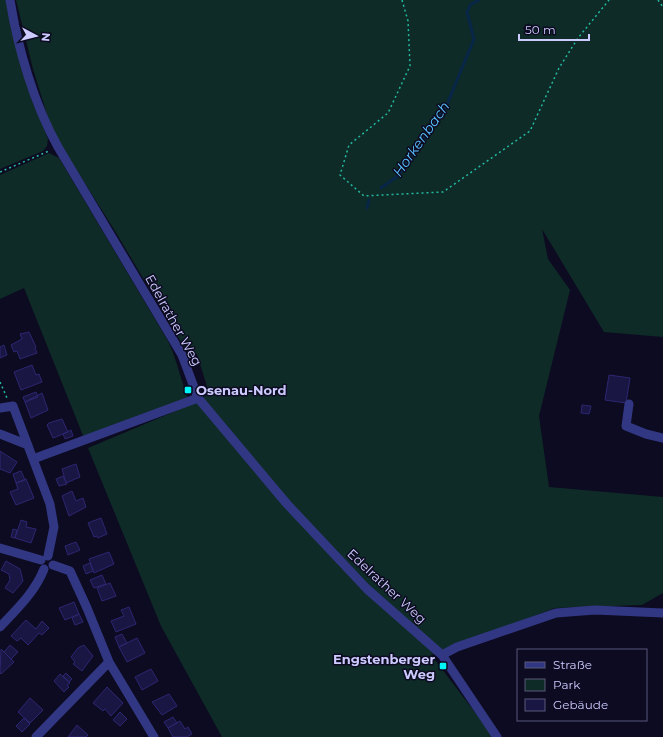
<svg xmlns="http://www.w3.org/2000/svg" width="663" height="737" font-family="Montserrat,sans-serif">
	<rect width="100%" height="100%" fill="#0d0b21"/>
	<path fill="#0e2b27" d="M0,0H6L31,98L48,139L47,146L43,151L0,169Z
		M16,0H663V337L604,332L542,229L548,259L570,290L539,416L549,487L663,497V593L642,605L555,608L431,655L494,737H222L161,626L88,448L197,402L209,393L197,354L190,357L115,231L52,131L33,69Z
		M49,153L59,158L168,341C177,360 181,381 189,401L84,438L24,288L0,299V175Z"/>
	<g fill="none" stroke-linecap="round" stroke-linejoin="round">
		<path stroke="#082647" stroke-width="3" d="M381,188L398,176L446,107L474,39L467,12L470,5L479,0
			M367,208L369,200"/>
	</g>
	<path fill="#1a1643" stroke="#2d2671" d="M29,332L36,347L35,348L37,353L20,359L17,351L14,352L11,345L22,339L20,334Z
		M4,345L7,355L0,358V347Z
		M32,365L36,375L39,374L42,382L21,390L14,372Z
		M609,375L630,378L626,403L605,400Z
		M36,392L38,397L25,402L23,397Z
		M42,393L48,410L31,418L25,402Z
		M582,405L591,406L589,414L581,413Z
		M62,419L68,432L53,438L47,425L49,423Z
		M71,430L73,436L65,439L63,434Z
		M0,451L17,462L10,473L0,469Z
		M76,464L80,477L66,483L62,469Z
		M21,471L25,480L16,483L13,474Z
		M63,476L67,484L59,486L56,479Z
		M26,479L34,498L16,505L10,492L18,489L16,483Z
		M72,491L76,501L83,498L86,507L69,516L62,496Z
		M101,518L107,534L98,538L97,536L94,537L88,523Z
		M21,520L27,522L26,527L36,529L31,543L15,538Z
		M13,529L17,530L15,538L11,537Z
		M76,542L80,550L68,555L65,546Z
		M109,552L114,564L94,573L89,559Z
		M6,561L20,569L23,581L13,593L5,588L10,580L9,574L1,570Z
		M90,563L93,571L86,574L83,566Z
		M102,575L106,584L94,588L90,580Z
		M110,583L116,596L102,601L97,588Z
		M74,602L79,614L65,620L59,608Z
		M129,607L136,624L116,632L111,621L124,616L121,610Z
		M79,614L83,622L75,625L72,618Z
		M26,620L36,629L42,621L49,628L42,635L39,633L28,645L21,638L17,641L11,636Z
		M122,634L127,643L119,647L115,637Z
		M137,638L145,653L127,662L119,647Z
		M10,645L18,652L11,659L4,652Z
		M84,645L93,656L82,671L73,664L75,662L71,657L78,648Z
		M1,649L14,662L1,674L0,673Z
		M151,669L158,681L142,690L135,677Z
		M66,673L72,679L69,682L63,676Z
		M60,674L70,683L67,685L69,687L64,692L54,681Z
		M107,687L123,703L111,716L105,709L103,711L93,703Z
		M169,694L177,706L162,715L152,702Z
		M30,698L43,710L30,723L18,712Z
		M120,712L127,719L120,726L113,720Z
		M173,717L177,723L168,728L164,722Z
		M24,718L30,724L22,732L16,726Z
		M180,721L185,729L188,727L192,734L187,737H173L168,728Z
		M77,725L88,735L86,737H68Z"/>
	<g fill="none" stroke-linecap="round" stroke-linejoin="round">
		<path stroke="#24baa2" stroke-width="1.5" stroke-dasharray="2 3" stroke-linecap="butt" d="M402,0L408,21L410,66L388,113L349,145L340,175L364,196L443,192L530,131L559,68L578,38L609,0
			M658,0L663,7
			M0,172L49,151
			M0,382L7,398"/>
		<path stroke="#323783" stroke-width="9" d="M10,0C18,49 34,104 58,147L182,355L198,398L287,504L367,589L442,655L497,737
			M629,404L626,426L646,434L663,438
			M0,408L13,406L50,504L54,527L48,556
			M0,434L28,445
			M33,459L198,398
			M0,548L41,560
			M53,565L70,571L87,608L109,662L154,737
			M0,627C17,609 35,592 44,569
			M442,655L457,647L556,613L595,610L663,613
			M36,737L109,662"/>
	</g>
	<g fill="#00f5f6" stroke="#0d0b21" stroke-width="1.5">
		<rect x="184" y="386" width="8" height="8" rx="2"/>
		<rect x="439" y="662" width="8" height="8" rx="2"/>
	</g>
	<g text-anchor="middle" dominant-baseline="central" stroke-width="3" stroke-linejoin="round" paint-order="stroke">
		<g font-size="13" fill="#cccbff" stroke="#0d0b21">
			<text transform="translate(174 320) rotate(61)">Edelrather Weg</text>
			<text transform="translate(387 586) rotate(43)">Edelrather Weg</text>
		</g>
		<g font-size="13" font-weight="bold" fill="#cccbff" stroke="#0d0b21" text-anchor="start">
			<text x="196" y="390">Osenau-Nord</text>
			<text x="435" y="659" text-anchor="end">Engstenberger<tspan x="435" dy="15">Weg</tspan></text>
		</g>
		<g font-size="14" font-style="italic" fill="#59c2ff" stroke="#0d0b21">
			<text transform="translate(421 139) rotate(-55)">Horkenbach</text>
		</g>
	</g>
	<rect x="517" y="649" width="130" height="72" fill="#0d0b21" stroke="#59587a"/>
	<rect x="525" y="662" width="20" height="6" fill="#323783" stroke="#59587a"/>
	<text x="553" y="669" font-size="12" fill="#cccbff">Straße</text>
	<rect x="525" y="679" width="20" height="12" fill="#0e2b27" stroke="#59587a"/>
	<text x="553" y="689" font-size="12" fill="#cccbff">Park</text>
	<rect x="525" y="699" width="20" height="12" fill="#1a1643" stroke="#59587a"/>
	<text x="553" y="709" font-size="12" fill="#cccbff">Gebäude</text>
	<g transform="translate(36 36) rotate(97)" stroke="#0d0b21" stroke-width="3" paint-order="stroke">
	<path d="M0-3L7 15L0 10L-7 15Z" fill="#cccbff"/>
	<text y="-6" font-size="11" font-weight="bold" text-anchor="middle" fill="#cccbff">N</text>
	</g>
	<path d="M519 34v6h70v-6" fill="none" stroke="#cccbff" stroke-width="2"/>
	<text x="525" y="34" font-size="12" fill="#cccbff" stroke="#0d0b21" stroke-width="3" paint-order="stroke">50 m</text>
</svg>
